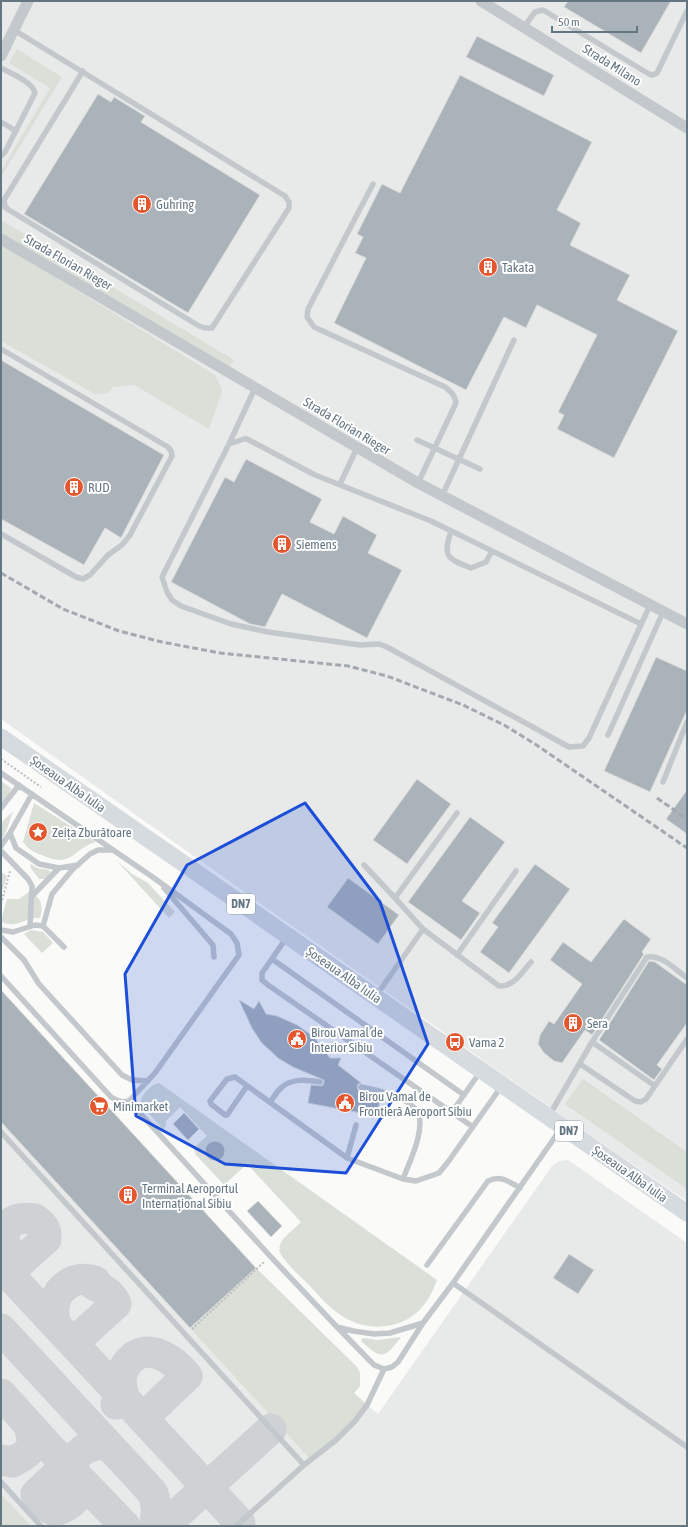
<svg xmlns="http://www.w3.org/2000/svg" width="688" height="1527" font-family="'Asap Condensed',sans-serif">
	<rect width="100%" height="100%" fill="#fafaf8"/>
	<path fill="#e8e9e9" d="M1,1H687V1201L587,1133L278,916L1,719Z
		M1,991L256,1268L357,1367L360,1373V1386L354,1393L378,1414L552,1166L559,1161L568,1160L687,1243V1526H1Z"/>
	<path fill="#dadfd7" d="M17,49L62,77L1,177V171L50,88L9,63Z
		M1,220L234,360L230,367L1,233Z
		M1,244L215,375L220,385L222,392L209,429L134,385L113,387L108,393L95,394L1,341Z
		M1,781L11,788L7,799L1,803Z
		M34,803L96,842C72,849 73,868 44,856C35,853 29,850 23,842Z
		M13,811C10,818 6,836 1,840V823Z
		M116,860L132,874L148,883L175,912L169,918Z
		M31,864L37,868L49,870L51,873L46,879H39L30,867Z
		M1,872L7,876L1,895Z
		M29,892C41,896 44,906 40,918C26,917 14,930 1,921L7,899H19Z
		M31,930L43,932L53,943L42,953L24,934Z
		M583,1079L687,1152V1189L565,1104Z
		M159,1083L437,1280C434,1287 431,1296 426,1302C409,1328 373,1333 347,1319C332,1311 320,1297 309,1285C299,1275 287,1265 280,1253C276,1240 293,1231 301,1222L247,1164L224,1185L196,1155L194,1150L196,1146L207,1136L180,1107L166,1121V1126L163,1129L140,1104C141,1095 150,1085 159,1083Z
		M256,1268L357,1367L360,1373V1386L354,1393L367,1405L355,1421L311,1460L190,1328Z
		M401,1337C384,1360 381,1359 361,1341L363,1338L378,1340Z
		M1,1494L31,1526H1Z"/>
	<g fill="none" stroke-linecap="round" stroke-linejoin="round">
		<path stroke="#ced2d4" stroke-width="31" d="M1,1250L5,1246C5,1242 4,1236 5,1232C9,1218 23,1217 35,1219C42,1224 47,1229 46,1239L8,1273
			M1,1266L240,1523
			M56,1325C55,1320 53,1314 54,1309C54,1288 76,1274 95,1281L94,1285C104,1289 112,1294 116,1304L73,1343
			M1,1329L152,1492C158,1504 156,1514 155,1526
			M1,1394L50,1448L125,1526
			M116,1404L124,1397C120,1383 119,1371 130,1360C148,1341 174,1360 187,1376L143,1418
			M1,1460L12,1462C33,1452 36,1446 28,1424
			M74,1473C76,1478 79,1483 79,1488C80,1500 65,1508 55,1511C46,1507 41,1503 36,1494L84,1449L105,1442
			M164,1526L271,1429"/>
	</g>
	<path fill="#aab3b9" stroke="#dcdcda" d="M568,1H671L641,53L564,7Z
		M477,36L554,75L544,96L466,57Z
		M460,75L592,142L557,210L581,223L570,245L630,275L617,300L678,331L614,458L557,429L564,415L558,412L597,335L537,305L526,328L504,317L466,390L334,323L366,258L355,253L363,237L357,234L382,184L400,193Z
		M98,94L111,102L114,97L145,116L141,122L260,195L188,313L24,214Z
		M1,360L164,455L121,538L105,528L84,565L1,519Z
		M246,459L322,499L310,522L334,534L343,516L377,535L368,553L402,570L367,638L282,594L265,627L250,624L171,582L225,477L234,482Z
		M656,657L687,671V710L650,792L604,771Z
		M417,779L451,804L407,864L373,840Z
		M687,790V834L666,819Z
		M470,817L505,842L462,901L480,913L461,940L408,902Z
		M535,864L570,889L509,973L480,952L498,927L492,923Z
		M348,878L399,915L378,944L327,907Z
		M624,919L651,939L642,952L644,954L592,1035L585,1030L562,1063L554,1061L544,1053L538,1044L540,1035L549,1021L554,1024L582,984L550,960L563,942L591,962Z
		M649,961L655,962L687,985V1023L657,1065L662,1069L654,1080L599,1040Z
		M1,990L256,1268L190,1328L1,1122Z
		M239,1000L254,1009L259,1001L266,1014L277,1016L297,1025L314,1037L330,1058H341L338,1065L361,1083L358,1084L357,1087L358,1090L361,1091L360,1095L380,1099L377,1116L308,1103L311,1085L322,1086L324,1083V1080L293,1067L278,1058L261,1042L252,1028Z
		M184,1113L199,1129L188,1140L173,1124Z
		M205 1151a10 10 0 1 1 20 0a10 10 0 1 1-20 0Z
		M258,1201L282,1226L271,1237L247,1211Z
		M569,1254L594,1270L578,1294L553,1278Z"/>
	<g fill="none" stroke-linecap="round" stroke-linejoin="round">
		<path stroke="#bbbfc2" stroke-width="2" stroke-dasharray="2 2" stroke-linecap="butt" d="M1,759L41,787
			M1,904L10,871
			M192,1329L265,1261"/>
		<path stroke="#c3c8cc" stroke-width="5.5" d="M524,27L535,12L543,10L649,74L653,75L657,73L687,11
			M14,30L285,196L289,202V208L212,328H205L199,326L9,210L5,207L4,200L83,71
			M1,68C10,73 33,82 35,93L5,152L1,156
			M1,122L16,131
			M373,184L308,309L307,317L314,327L445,387C451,392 455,395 456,403L418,483
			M1,349L168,447L171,451L172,456L130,535L122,545L108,555L90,575L83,579L76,577L1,534
			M255,388L229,444L162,577L167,592L172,600L181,606L231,624L268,632L360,645L379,644L387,647L569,747L583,746L589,738L650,605
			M417,440L480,469
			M229,444L244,439H247L315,475L431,521L641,624
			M340,484L357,448
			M442,496L514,340
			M451,531C443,557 446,558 471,568L486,562L492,551
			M608,735L663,612
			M1,773L154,878L231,934L237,943L239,955L155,1073L129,1101C122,1103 117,1101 111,1097L1,976
			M663,782L687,722
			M1,808L19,785
			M10,833L16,848L39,864L59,868L78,865
			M1,846L10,833L32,794
			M1,851L28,879L32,886L30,926
			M364,865L395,898L423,929L499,986C514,987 522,972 531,962
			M164,888L213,945L214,957
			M32,896L59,868
			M395,898L457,813
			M43,926L52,894L73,869L90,854L98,850H112
			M1,930L13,932L35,925L43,926L64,947
			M1,937L24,960L39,984L122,1075L132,1080L148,1081
			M287,937L262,973V980L268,985L473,1127
			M457,955L516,871
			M272,959L464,1095
			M376,996L423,929
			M592,1042L647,957C661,954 676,970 687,978
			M580,1064L635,1101L641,1102L646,1099L687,1039
			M247,1086L227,1115H225L211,1104L210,1101L227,1079L235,1077L347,1158L403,1179L416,1181L439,1173L448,1162L501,1087
			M361,1087C373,1089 384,1092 394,1096C402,1099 412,1104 417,1111C427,1127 409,1163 403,1179
			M129,1101L270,1256L337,1327L353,1331L374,1334L390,1333L423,1323L453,1283L562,1127
			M270,1102C274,1097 277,1091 282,1087C292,1078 308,1080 320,1082
			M452,1112L480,1072
			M549,1116L592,1042L655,1086
			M1,1132L304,1465
			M347,1158L356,1125
			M427,1265L488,1181C501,1175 508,1181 520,1188
			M453,1283L687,1447
			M337,1327L374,1365L384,1369L392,1367L398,1362L423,1323
			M1,1482L41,1526
			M236,1526L304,1465L336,1440L355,1421L367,1405L384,1369"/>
		<path stroke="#c3c8cc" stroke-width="11" d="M481,1L687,128
			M1,56L28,1
			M1,239L418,483L687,624"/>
		<path stroke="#d6dbdf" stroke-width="17" d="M1,737L687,1213"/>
		<path stroke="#a2aab0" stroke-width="3" stroke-dasharray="6 3" stroke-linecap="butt" d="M1,573L63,609L119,631L162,642L220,653L348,666L387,676L463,705L504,725L535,744L687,848
			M657,798L687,819"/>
	</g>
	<path fill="#1d4ed8" fill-opacity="0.2" stroke="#1d4ed8" stroke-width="3" stroke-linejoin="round" d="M305,803L380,902L428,1044L346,1173L225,1164L136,1116L125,974L187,865Z"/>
	<defs>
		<g id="building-disc" transform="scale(1)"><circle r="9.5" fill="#e4572e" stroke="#fff"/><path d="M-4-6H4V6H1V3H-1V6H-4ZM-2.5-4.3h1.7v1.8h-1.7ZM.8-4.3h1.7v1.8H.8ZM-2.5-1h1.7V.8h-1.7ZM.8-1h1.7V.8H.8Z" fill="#fff"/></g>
		<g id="sight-disc" transform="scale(1)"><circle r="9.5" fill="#e4572e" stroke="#fff"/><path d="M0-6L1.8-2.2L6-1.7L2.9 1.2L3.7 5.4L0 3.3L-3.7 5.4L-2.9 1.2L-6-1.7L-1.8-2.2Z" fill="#fff"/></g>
		<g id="civic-disc" transform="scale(1)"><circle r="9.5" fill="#e4572e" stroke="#fff"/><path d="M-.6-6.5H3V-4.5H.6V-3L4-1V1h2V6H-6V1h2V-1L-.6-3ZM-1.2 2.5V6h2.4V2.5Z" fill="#fff"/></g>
		<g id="bus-disc" transform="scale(1)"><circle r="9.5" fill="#e4572e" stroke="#fff"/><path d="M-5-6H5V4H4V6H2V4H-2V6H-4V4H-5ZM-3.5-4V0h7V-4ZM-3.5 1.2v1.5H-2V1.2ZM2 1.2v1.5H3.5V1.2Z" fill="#fff"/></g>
		<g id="supermarket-disc" transform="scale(1)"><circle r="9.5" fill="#e4572e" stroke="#fff"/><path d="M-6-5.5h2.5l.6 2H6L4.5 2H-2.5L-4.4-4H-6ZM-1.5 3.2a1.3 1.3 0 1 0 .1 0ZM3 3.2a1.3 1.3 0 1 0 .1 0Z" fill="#fff"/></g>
	</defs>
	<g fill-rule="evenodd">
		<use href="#building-disc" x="142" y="204"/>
		<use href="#building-disc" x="488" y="267"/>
		<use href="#building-disc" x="74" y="487"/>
		<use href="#building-disc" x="282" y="544"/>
		<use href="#sight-disc" x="38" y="832"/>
		<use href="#building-disc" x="573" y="1023"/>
		<use href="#civic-disc" x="297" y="1039"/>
		<use href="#bus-disc" x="455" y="1042"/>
		<use href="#civic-disc" x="345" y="1103"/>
		<use href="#supermarket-disc" x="99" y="1106"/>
		<use href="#building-disc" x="128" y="1195"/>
	</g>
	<g text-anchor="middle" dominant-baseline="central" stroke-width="4" stroke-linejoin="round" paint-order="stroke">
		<g fill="#fff" stroke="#939fa8" stroke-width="1">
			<rect x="227" y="894" width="28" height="20" rx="3"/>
			<rect x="555" y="1121" width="28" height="20" rx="3"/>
		</g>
		<g font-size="12" font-weight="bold" fill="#657683">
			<text x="241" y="904">DN7</text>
			<text x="569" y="1131">DN7</text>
		</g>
		<g font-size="13" fill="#657683" stroke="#fff">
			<text transform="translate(612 65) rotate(32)">Strada Milano</text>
			<text transform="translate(68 262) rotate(30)">Strada Florian Rieger</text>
			<text transform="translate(347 426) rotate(31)">Strada Florian Rieger</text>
			<text transform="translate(68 784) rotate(35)">Șoseaua Alba Iulia</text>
			<text transform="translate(344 975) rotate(35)">Șoseaua Alba Iulia</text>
			<text transform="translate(630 1174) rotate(35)">Șoseaua Alba Iulia</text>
		</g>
		<g font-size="13" fill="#657683" stroke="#fff" text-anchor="start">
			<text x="156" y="204">Guhring</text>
			<text x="502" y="267">Takata</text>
			<text x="88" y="487">RUD</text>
			<text x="296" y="544">Siemens</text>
			<text x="52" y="832">Zeița Zburătoare</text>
			<text x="587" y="1023">Sera</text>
			<text x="311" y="1032">Birou Vamal de<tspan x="311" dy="15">Interior Sibiu</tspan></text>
			<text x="469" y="1042">Vama 2</text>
			<text x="359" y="1096">Birou Vamal de<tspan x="359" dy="15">Frontieră Aeroport Sibiu</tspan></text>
			<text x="113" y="1106">Minimarket</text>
			<text x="142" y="1188">Terminal Aeroportul<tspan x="142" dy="15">Internațional Sibiu</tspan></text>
		</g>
	</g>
	<rect width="688" height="1527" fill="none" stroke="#657683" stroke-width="4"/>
	<path d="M552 26v6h85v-6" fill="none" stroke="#657683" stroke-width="2"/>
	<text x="558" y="26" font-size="12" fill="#657683" stroke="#ffffff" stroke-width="3" paint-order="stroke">50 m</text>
</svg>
